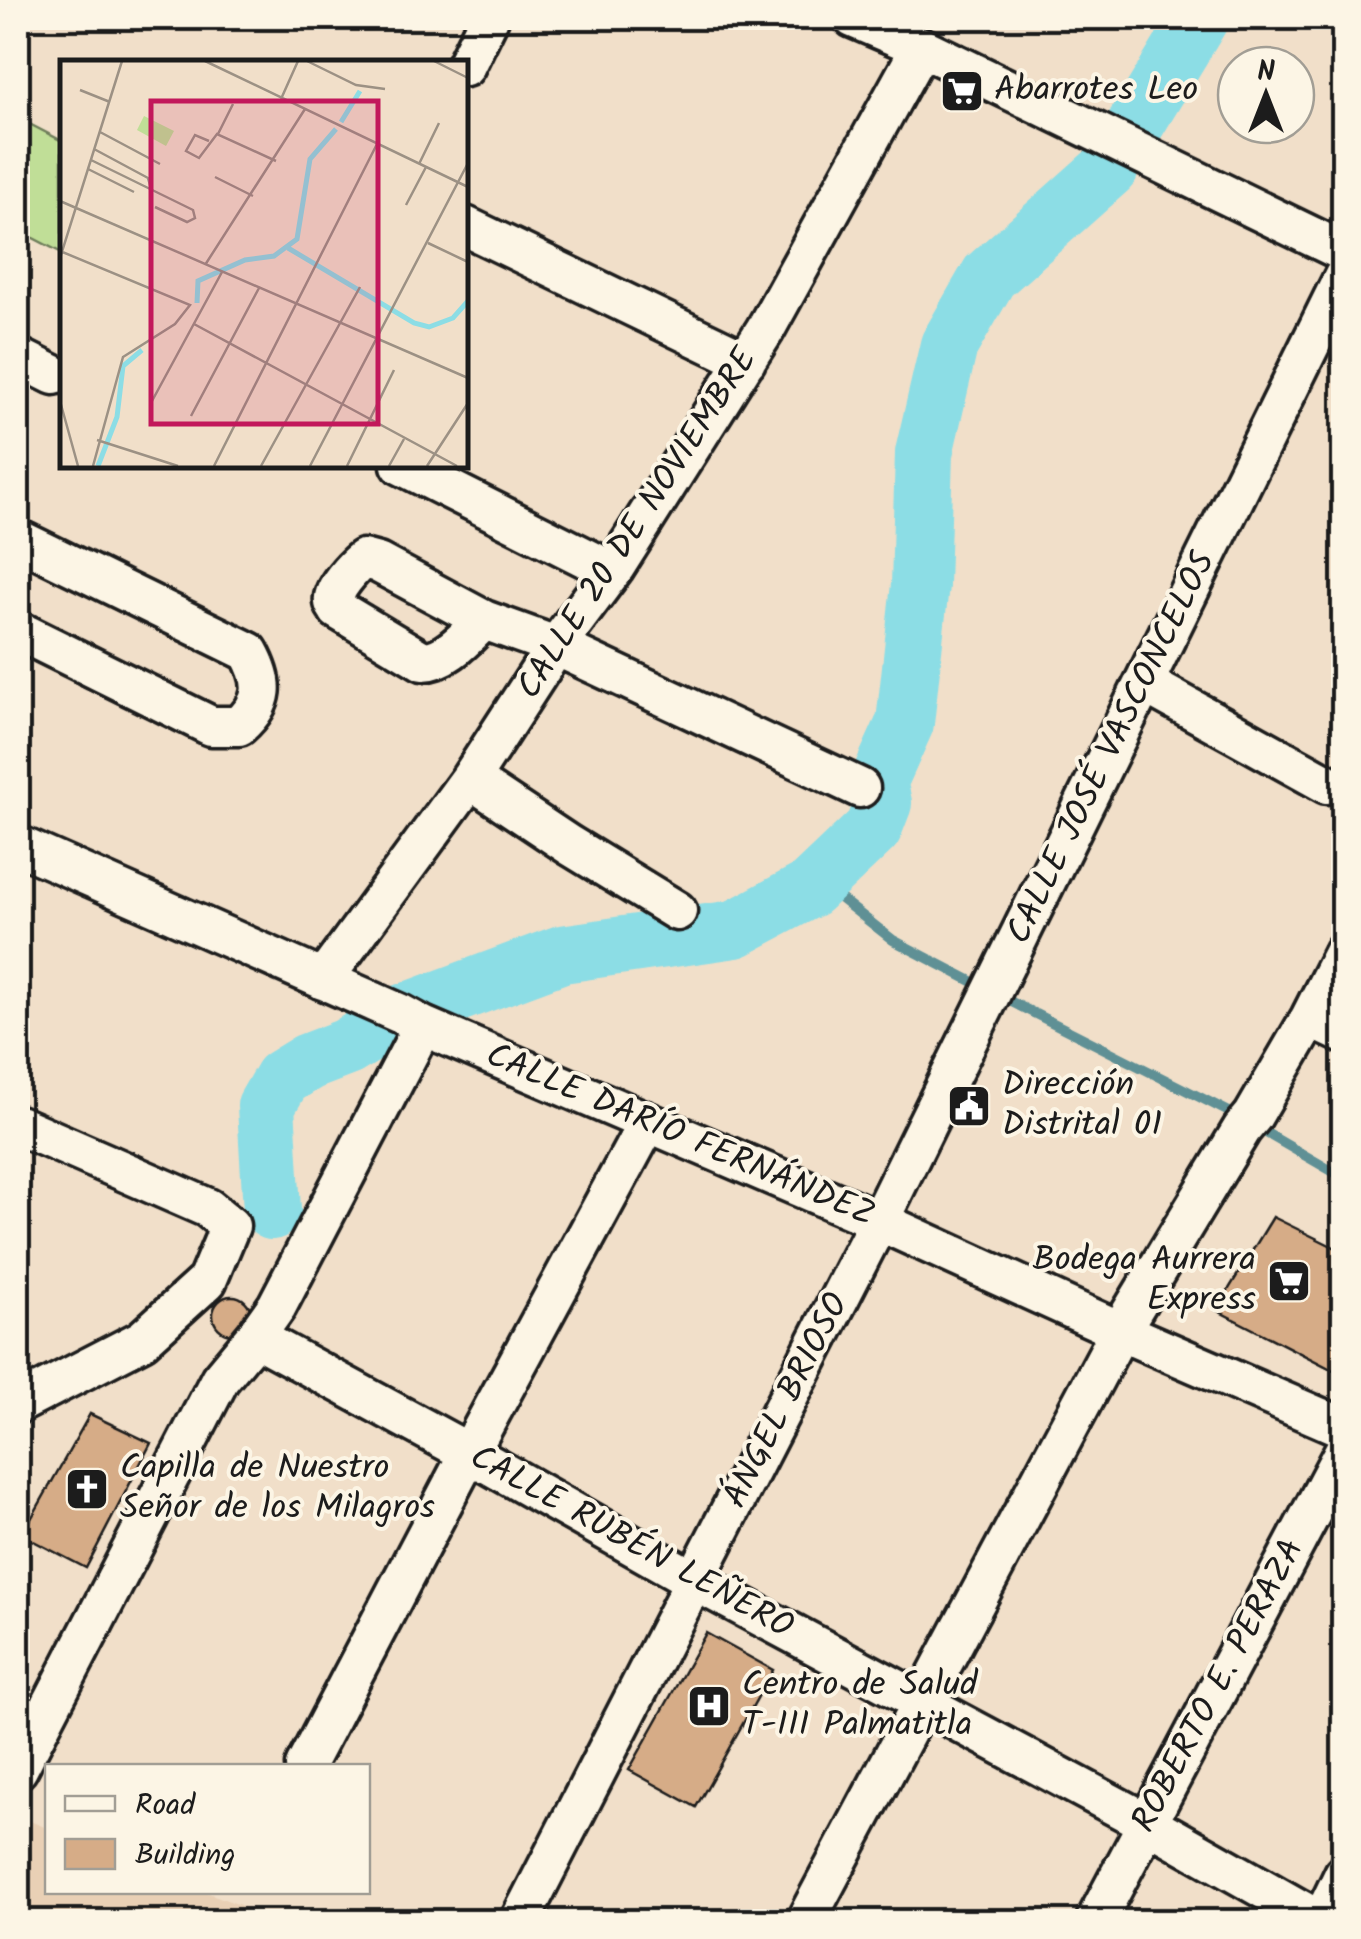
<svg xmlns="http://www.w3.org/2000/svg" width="1361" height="1939" font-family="Kalam,sans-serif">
	<rect width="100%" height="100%" fill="#f1dfc9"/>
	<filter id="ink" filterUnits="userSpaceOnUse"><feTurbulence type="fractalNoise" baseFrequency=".01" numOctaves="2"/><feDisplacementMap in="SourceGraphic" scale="20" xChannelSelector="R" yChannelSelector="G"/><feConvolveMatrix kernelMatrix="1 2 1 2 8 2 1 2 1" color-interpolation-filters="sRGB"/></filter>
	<g filter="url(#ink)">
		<path fill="#e9d0b5" d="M18,1816L47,1828L48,1892H206L281,1921H18Z"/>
		<path fill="#c0de97" stroke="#6e7d5a" stroke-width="2.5" d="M18,118L62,141V253L18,230Z"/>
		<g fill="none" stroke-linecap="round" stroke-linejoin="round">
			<path stroke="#5f9095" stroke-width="10" d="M818,881L893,940L985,988
				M1000,996L1239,1117
				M1254,1126L1344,1178"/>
			<path stroke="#8cdde5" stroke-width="58" d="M1137,122L1200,18
				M272,1211L266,1106L282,1078L308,1062L347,1047L401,1014L562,954L735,929L810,889L873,829L883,803L878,783L905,723L920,585L924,453L949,345L989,276L1110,168"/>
		</g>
		<path fill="#d6ac87" stroke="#1c1c1c" stroke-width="2.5" d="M1273,1217L1344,1252V1363L1339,1373L1216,1310Z
			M213 1315a19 19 0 1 1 38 0a19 19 0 1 1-38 0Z
			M90,1414L151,1443L86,1568L22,1535Z
			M706,1633L773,1670L696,1807L629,1770Z"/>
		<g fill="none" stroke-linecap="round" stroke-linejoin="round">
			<g stroke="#1c1c1c" stroke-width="45">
				<path id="minor" d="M853,18L921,47L1344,252
					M465,67L489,18
					M465,226L746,361
					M18,357L54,375
					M401,465L612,571
					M18,539L249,652C266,683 266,702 239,726H211L21,632
					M484,620C468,635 446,662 423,661L338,610C337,607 334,605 334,602C331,590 354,566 363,559L378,563L484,620L556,646L860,788
					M1144,683L1327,784
					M470,779L569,845L677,911
					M18,845L401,1014L423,1026L879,1221L1120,1331L1344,1428
					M323,980L470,779L556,646L615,567L765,330L921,47
					M1310,1018L1344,1034
					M18,1125L208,1208L230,1226L207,1281L142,1340L18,1404
					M255,1337L469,1453L695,1581L1147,1823L1322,1922
					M305,1766L469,1453L648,1122
					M18,1769L220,1379L255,1337L277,1306L423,1026
					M519,1922L879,1221L1344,276
					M805,1922L1120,1331L1242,1129L1253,1116L1310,1018L1344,951
					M1095,1922L1344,1451
					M1321,1922L1344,1874"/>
			</g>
			<use href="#minor" stroke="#fcf5e5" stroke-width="38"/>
		</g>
	</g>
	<defs>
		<g id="supermarket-square" transform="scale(2.25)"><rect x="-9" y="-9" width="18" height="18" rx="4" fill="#1c1c1c" stroke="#fcf5e5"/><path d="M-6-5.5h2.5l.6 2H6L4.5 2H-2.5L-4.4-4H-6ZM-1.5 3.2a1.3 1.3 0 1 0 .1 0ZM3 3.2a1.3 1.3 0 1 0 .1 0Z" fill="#fff"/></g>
		<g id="civic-square" transform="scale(2.25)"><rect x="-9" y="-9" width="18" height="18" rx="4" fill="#1c1c1c" stroke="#fcf5e5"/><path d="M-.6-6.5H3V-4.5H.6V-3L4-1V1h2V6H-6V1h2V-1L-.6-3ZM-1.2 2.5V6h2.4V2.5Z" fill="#fff"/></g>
		<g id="church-square" transform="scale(2.25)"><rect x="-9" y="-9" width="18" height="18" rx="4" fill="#1c1c1c" stroke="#fcf5e5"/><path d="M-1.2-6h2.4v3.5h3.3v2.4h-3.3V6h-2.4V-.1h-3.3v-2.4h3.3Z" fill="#fff"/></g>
		<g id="hospital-square" transform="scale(2.25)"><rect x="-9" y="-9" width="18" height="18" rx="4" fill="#1c1c1c" stroke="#fcf5e5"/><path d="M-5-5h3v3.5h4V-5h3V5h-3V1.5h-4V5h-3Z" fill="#fff"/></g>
	</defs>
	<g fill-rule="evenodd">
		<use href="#supermarket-square" x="962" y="91"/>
		<use href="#civic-square" x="969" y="1106"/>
		<use href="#supermarket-square" x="1289" y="1281"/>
		<use href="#church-square" x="87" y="1489"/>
		<use href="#hospital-square" x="709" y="1706"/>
	</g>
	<g text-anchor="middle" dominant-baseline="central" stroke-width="8" stroke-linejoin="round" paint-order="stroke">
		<g font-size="35" fill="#1c1c1c" stroke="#fcf5e5" text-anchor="start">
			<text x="994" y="91">Abarrotes Leo</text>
			<text x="1002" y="1086">Dirección<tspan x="1002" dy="40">Distrital 01</tspan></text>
			<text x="1256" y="1261" text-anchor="end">Bodega Aurrera<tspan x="1256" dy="40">Express</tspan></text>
			<text x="120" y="1469">Capilla de Nuestro<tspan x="120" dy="40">Señor de los Milagros</tspan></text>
			<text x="742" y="1686">Centro de Salud<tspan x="742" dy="40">T-III Palmatitla</tspan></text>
		</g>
		<g font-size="35" fill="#1c1c1c" stroke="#fcf5e5">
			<text transform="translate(638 524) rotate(-57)">CALLE 20 DE NOVIEMBRE</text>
			<text transform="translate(1112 748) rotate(-64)">CALLE JOSÉ VASCONCELOS</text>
			<text transform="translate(680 1136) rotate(23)">CALLE DARÍO FERNÁNDEZ</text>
			<text transform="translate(787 1401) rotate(-63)">ÁNGEL BRIOSO</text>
			<text transform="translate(631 1543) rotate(29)">CALLE RUBÉN LEÑERO</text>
			<text transform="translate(1219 1686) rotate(-62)">ROBERTO E. PERAZA</text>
		</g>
	</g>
	<g transform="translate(60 60)">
		<rect width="408" height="408" fill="#f1dfc9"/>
		<path d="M84,56L114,71L106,86L77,70Z" fill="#c0de97"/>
		<path fill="none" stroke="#8cdde5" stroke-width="5" d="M281,62L300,31M228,188L354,263L369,267L393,258L408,241M137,243L138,221L185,200L214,196L237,179L250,99L276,69M38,406L57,357L63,306L82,290"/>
		<path fill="none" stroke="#9c9184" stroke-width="2.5" d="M145,1L408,127M247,1L296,25L325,29M374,1L408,18M20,30L50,42M221,39L238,1M40,72L100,104M158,74L173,44M149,81L135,75L126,91L139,98L157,74L216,101M34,89L88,118L91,129M31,100L133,150L135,158L127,162L95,147M359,104L379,63M28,109L74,132M155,117L193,136M0,141L408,318M346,145L366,107M368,183L408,202M0,191L130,245L115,264L63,297L33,406M0,198L62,1M145,205L245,49M134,264L397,406M0,341L18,406M92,341L162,212M131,356L199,228M37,380L118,406M154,406L317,84M201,406L300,227M250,406L408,103M287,406L334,310M329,406L344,379M367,406L408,343"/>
		<path fill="#c2185b" fill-opacity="0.15" stroke="#c2185b" stroke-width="5" d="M91,41H318V364H91Z"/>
		<rect width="408" height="408" fill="none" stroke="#1c1c1c" stroke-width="5"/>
	</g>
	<rect width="1361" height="1939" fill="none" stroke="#fcf5e5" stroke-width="60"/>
	<rect x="30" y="30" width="1301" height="1879" fill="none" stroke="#1c1c1c" stroke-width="4" filter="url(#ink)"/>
	<rect x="45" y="1764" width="325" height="130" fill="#fcf5e5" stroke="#a29e95" stroke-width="2.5"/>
	<rect x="65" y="1796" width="50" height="15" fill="#fcf5e5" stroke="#a29e95" stroke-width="2.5"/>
	<text x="135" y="1814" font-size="30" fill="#1c1c1c">Road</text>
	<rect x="65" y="1839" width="50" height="30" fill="#d6ac87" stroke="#a29e95" stroke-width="2.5"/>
	<text x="135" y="1864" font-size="30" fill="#1c1c1c">Building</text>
	<g transform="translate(1266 95)"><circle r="48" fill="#fcf5e5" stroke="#a29e95" stroke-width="2.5"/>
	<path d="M0-8L18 38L0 25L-18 38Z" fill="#1c1c1c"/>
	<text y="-15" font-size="28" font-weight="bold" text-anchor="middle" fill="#1c1c1c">N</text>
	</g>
</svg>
